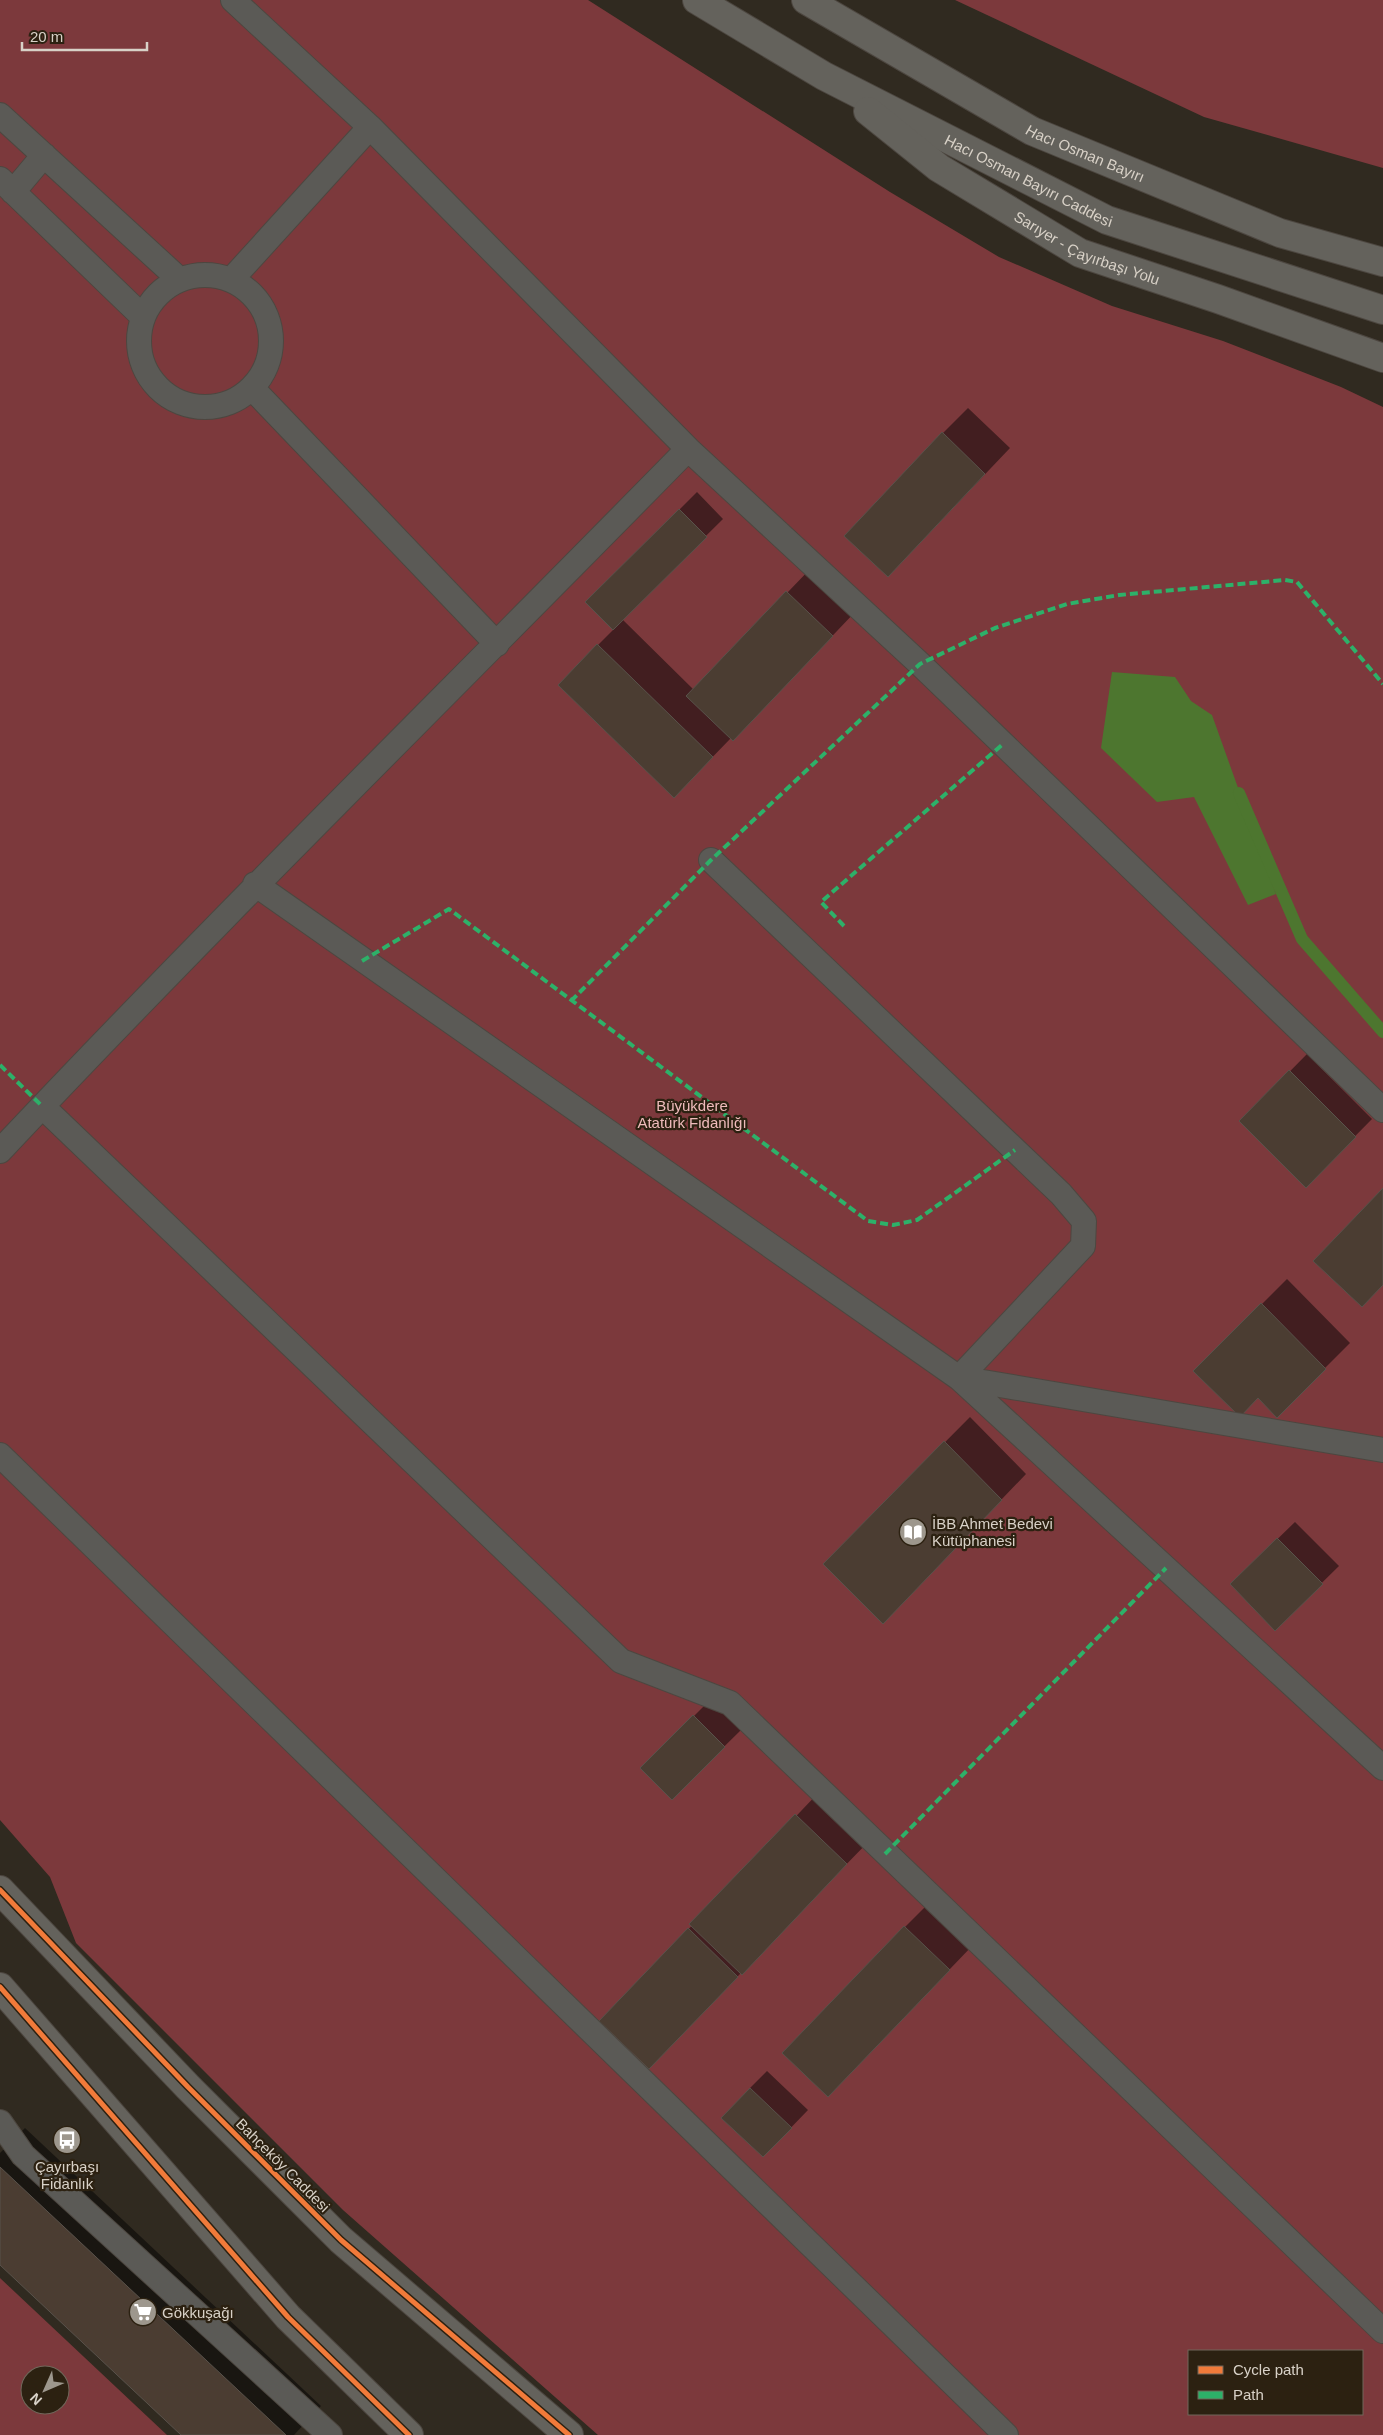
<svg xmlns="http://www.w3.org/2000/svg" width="1383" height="2435" font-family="Helvetica,sans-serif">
	<rect width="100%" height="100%" fill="#302a20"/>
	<path fill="#7c393c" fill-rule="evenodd" d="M0,0H588L890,192L999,257L1112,306L1223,341L1341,387L1383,407V2435H598L343,2210L76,1943L50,1877L0,1820ZM1189,2351H1362V2414H1189Z
		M955,0H1383V168L1204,117Z
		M0,2278L167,2435H0ZM30,2375H60V2405H30Z"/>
	<path fill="#4d762f" d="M1112,672L1175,677L1191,701L1212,715L1276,894L1248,905L1194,797L1157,802L1101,748Z"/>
	<path fill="#0007" d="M968,408L1010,448L913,550L943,433Z
		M697,492L723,519L622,619L694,690L812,567L857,610L758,714L731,738L699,771L598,645L614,629L587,602Z
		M1307,1054L1372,1119L1306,1186L1241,1121Z
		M1287,1279L1350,1343L1277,1416L1258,1397L1195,1371Z
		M970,1417L1026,1474L908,1597L824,1564Z
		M1295,1522L1339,1566L1275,1629L1231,1584Z
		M711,1699L741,1730L672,1798L642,1768Z
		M821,1790L871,1839L674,2042L601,2021Z
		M930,1902L974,1944L853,2070L905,1927Z
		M767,2071L808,2110L780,2139L750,2088Z
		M25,2128L321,2406L294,2435H183L0,2263V2153Z"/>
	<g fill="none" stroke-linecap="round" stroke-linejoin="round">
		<path stroke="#4d762f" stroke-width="12" d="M1239,793L1302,939L1383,1032"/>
	</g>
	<path fill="#4b3d32" stroke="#59524b" d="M942,432L985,474L888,577L844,536Z
		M679,509L707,537L613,630L585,602Z
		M786,591L833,636L733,741L686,696Z
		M597,644L713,757L674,798L558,685Z
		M1289,1070L1356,1137L1306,1188L1239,1121Z
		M1383,1188V1285L1362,1307L1313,1261Z
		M1261,1303L1326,1369L1277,1418L1258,1398L1240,1417L1193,1371Z
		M944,1441L1002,1500L883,1624L823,1564Z
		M1277,1538L1323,1584L1275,1631L1230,1584Z
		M693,1715L725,1747L672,1800L640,1768Z
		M795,1814L847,1864L742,1975L689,1924Z
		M904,1926L950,1970L828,2097L782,2053Z
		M688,1928L738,1977L649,2069L599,2021Z
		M750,2088L792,2128L763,2157L721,2118Z
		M0,2167L286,2435H181L0,2265Z"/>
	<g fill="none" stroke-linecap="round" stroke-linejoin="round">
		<g stroke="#4d4740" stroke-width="26">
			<path id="service" d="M0,115L180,280
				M0,179L143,317
				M13,192L44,155
				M139 341a66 66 0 1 1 132 0a66 66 0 1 1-132 0Z
				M231,280L370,127
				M252,388L497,644
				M688,449L920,664L1383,1110
				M711,860L1061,1194L1084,1221L1083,1246L959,1378
				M255,884L959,1378L1383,1768
				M42,1106L621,1661L730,1703L1383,2331
				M0,1151C225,912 459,683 688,449L370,127L233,0
				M959,1378L1383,1450
				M0,1455L1006,2435
				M0,2122L23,2155L330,2435"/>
		</g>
		<g stroke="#4d4740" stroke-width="30">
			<g id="primary">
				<path id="s1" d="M697,0L824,76L1107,220L1383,310"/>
				<path id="s2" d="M806,0L1032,131L1280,233L1383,262"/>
				<path id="s3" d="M868,111L939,168L1080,253L1218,299L1383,358"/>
				<path d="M0,1890L188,2087L341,2240L569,2435"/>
				<path d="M0,1987L288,2317L409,2435"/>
			</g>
		</g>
		<use href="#service" stroke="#5b5a56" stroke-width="24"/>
		<use href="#primary" stroke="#64625c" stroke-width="28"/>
		<path stroke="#2db169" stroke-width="4" stroke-dasharray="8 4" stroke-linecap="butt" d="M844,926L821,902L1003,744
			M362,961L449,909L868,1221L893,1225L917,1220L1015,1150
			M571,1001L711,860L920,664L995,628L1067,604L1119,595L1285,580L1297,582L1383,684
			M0,1065L42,1106
			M885,1854L1166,1568"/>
		<g stroke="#2c2111" stroke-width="8">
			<path id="cycleway" d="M0,1890L188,2087L341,2240L569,2435
				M0,1987L288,2317L409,2435"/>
		</g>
		<use href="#cycleway" stroke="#f17a3a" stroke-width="5"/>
	</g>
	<defs>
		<g id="library-disc" transform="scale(1.4375)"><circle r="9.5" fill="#9d978d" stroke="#2c2111"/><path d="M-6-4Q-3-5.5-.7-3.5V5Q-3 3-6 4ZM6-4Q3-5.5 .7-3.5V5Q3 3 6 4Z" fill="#fff"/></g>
		<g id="bus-disc" transform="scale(1.4375)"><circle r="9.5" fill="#9d978d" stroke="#2c2111"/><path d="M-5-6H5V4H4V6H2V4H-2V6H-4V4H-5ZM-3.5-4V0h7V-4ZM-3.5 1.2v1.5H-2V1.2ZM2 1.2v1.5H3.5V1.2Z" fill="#fff"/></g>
		<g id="supermarket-disc" transform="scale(1.4375)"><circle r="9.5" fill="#9d978d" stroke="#2c2111"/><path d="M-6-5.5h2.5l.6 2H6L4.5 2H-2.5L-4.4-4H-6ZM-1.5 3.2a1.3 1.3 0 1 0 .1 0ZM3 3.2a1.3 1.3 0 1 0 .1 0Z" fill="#fff"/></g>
	</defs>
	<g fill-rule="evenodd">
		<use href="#library-disc" x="913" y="1532"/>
		<use href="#bus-disc" x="67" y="2140"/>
		<use href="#supermarket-disc" x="143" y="2312"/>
	</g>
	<g text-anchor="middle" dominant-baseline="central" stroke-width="4.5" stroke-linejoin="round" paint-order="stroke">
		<g font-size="15" fill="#d8d1c7" stroke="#2c2111">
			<text stroke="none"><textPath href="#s2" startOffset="319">Hacı Osman Bayırı</textPath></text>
			<text stroke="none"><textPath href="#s1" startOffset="378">Hacı Osman Bayırı Caddesi</textPath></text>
			<text stroke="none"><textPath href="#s3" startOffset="260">Sarıyer - Çayırbaşı Yolu</textPath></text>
			<text transform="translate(283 2165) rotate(45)">Bahçeköy Caddesi</text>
		</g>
		<g font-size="15" fill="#efbbbb" stroke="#2c2111">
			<text x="692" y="1105">Büyükdere<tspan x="692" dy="17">Atatürk Fidanlığı</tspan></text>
		</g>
		<g font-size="15" fill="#d8d1c7" stroke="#2c2111" text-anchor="start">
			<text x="932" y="1523">İBB Ahmet Bedevi<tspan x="932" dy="17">Kütüphanesi</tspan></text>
			<text x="67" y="2166" text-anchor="middle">Çayırbaşı<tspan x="67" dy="17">Fidanlık</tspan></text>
			<text x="162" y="2312">Gökkuşağı</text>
		</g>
	</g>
	<rect x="1188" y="2350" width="175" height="65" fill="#2c2111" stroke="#71675a"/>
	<rect x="1198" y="2366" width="25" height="8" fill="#f17a3a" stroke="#71675a"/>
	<text x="1233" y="2375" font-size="15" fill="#d8d1c7">Cycle path</text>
	<rect x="1198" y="2391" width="25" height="8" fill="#2db169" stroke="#71675a"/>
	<text x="1233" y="2400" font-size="15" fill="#d8d1c7">Path</text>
	<g transform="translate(45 2390) rotate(225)"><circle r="24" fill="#2c2111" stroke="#71675a"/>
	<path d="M0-4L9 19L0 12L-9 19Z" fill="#9d978d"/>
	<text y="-8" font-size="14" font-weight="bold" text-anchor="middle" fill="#d8d1c7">N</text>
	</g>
	<path d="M22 42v8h125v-8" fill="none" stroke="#d8d1c7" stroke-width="2.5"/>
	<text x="30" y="42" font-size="15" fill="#d8d1c7" stroke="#2c2111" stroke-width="4" paint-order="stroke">20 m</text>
</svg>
